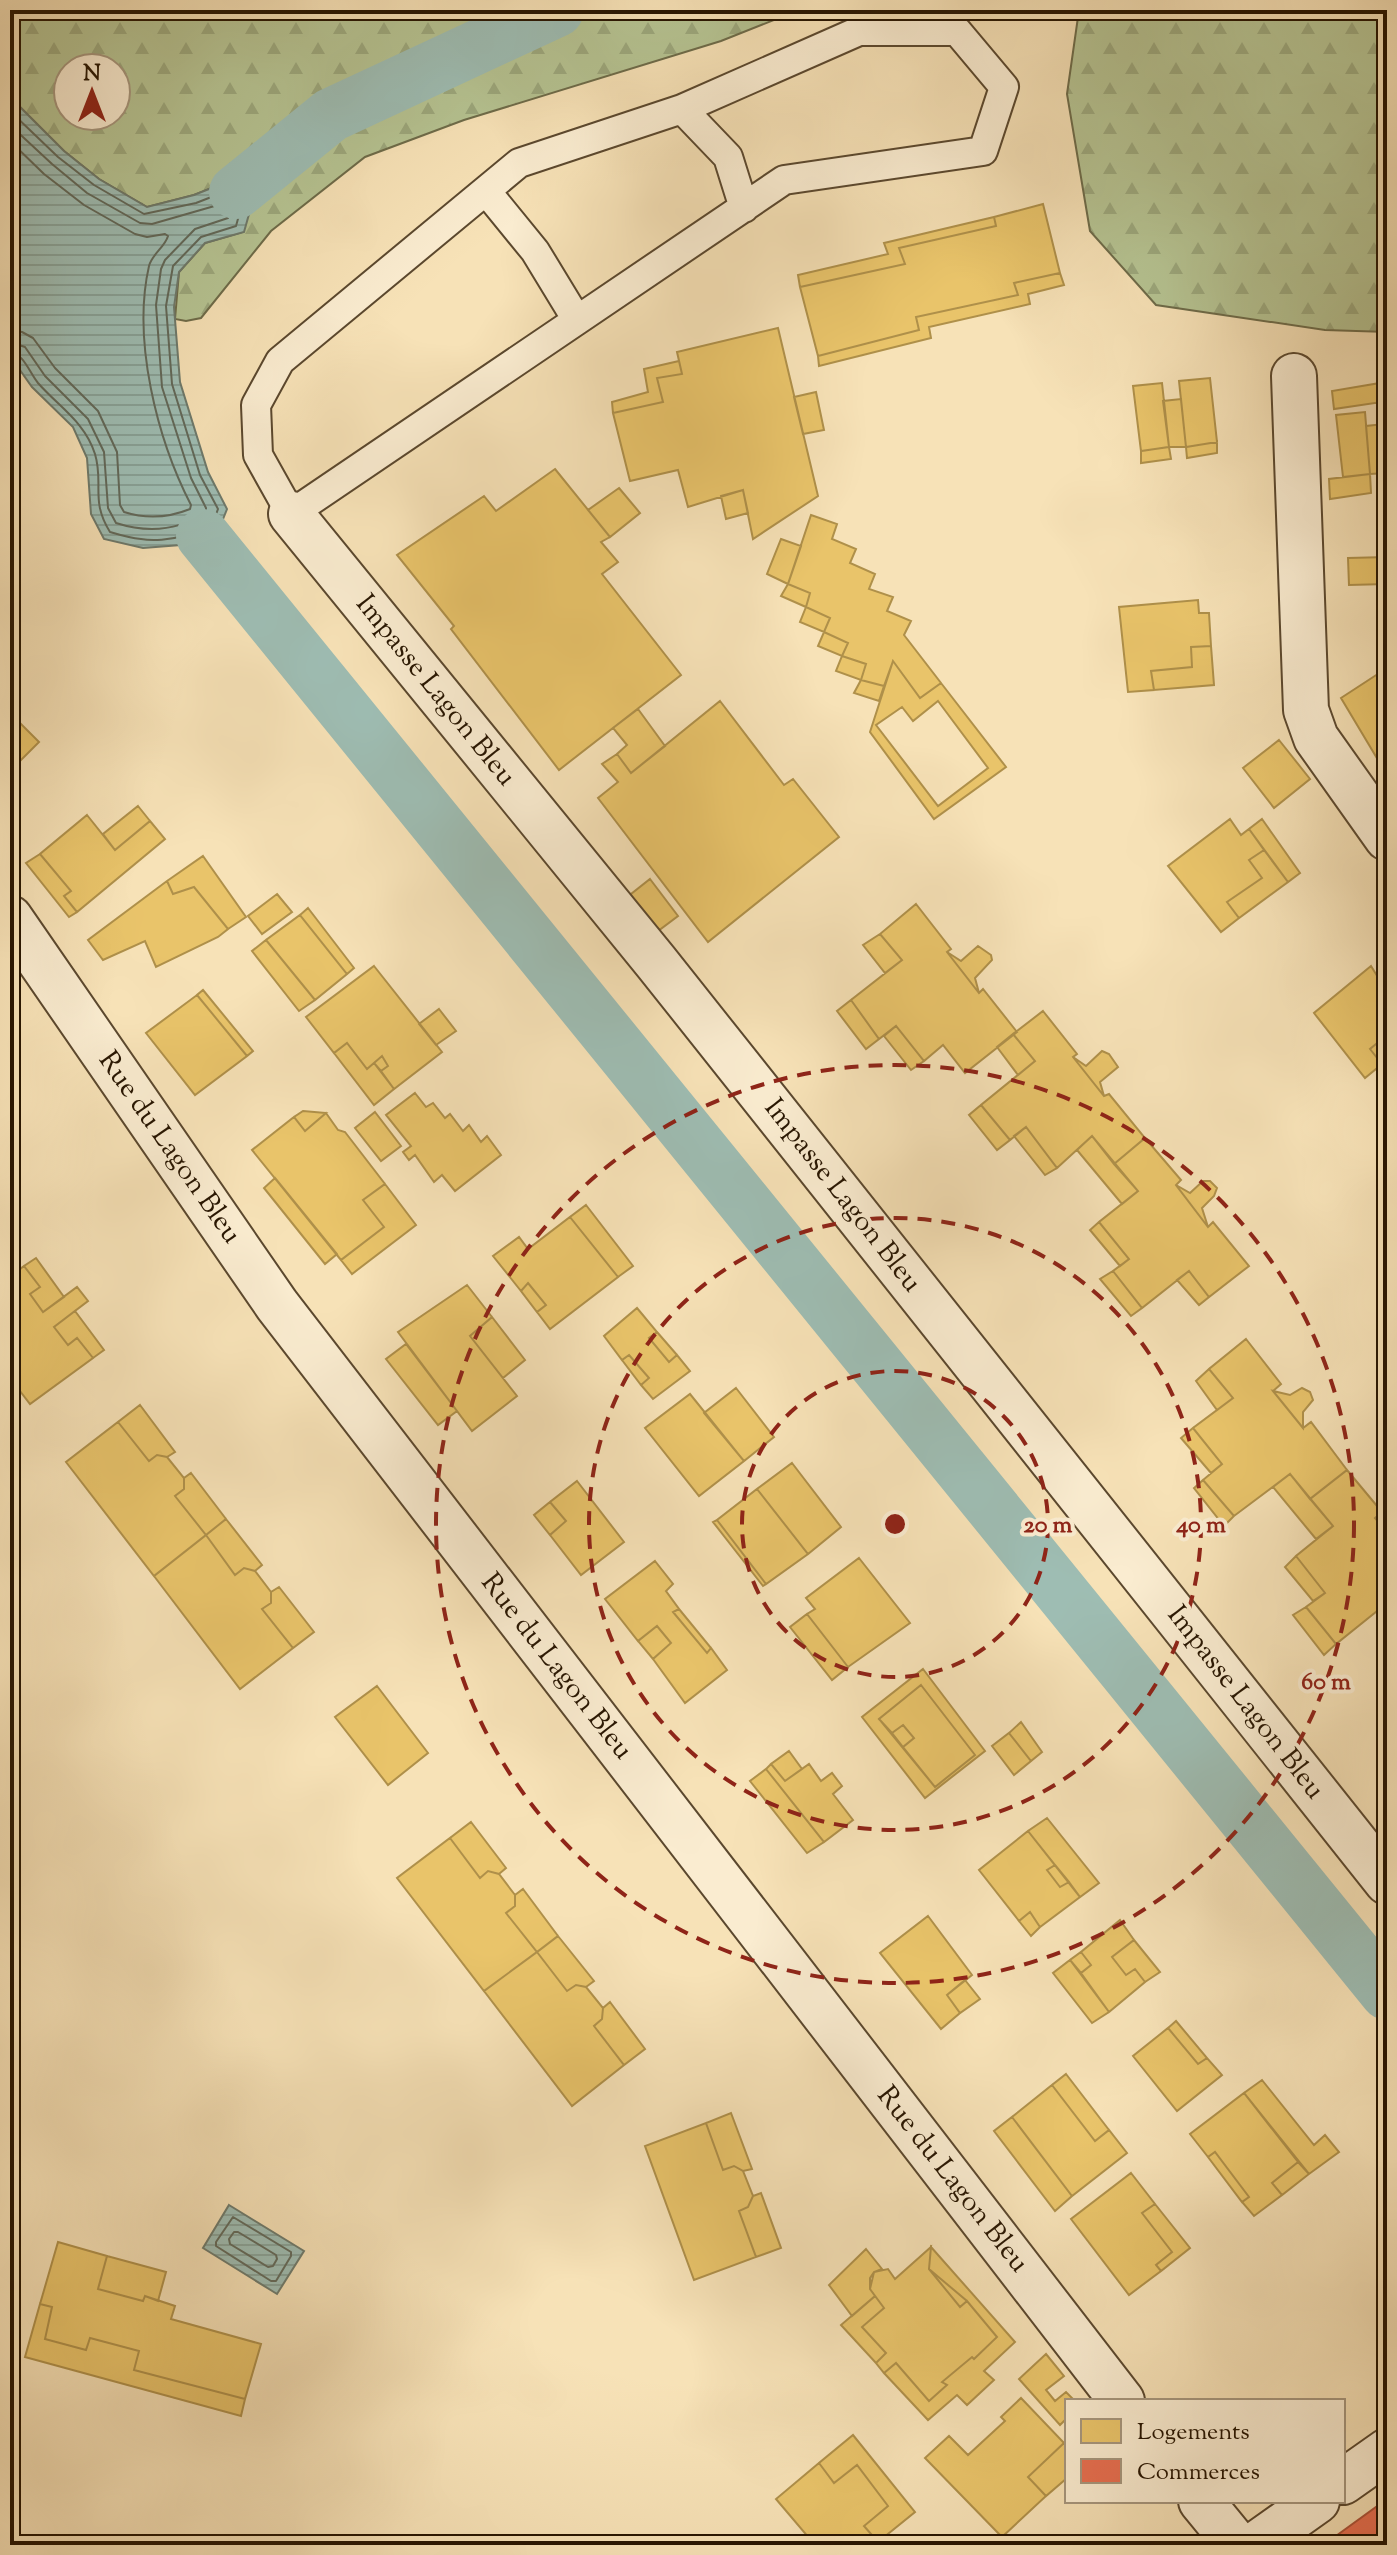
<svg xmlns="http://www.w3.org/2000/svg" width="1397" height="2555" font-family="'Sorts Mill Goudy',serif">
	<defs>
		<pattern id="forest-firs" width="22" height="20" patternUnits="userSpaceOnUse" patternTransform="scale(2)"><rect width="22" height="20" fill="#b6c493"/><path d="M5 1l3.5 6h-7zM16 11l3.5 6h-7z" fill="#9ca87d"/></pattern>
		<pattern id="water-rules" width="6" height="5" patternUnits="userSpaceOnUse" patternTransform="scale(2)"><rect width="6" height="5" fill="#9ebdb3"/><path d="M0 2.5h6" fill="none" stroke="#88a298"/></pattern>
	</defs>
	<rect width="100%" height="100%" fill="#f7e2b7"/>
	<filter id="stains"><feTurbulence type="fractalNoise" baseFrequency=".0025" numOctaves="4"/><feColorMatrix values="0 0 0 0 .2 0 0 0 0 .09 0 0 0 0 .02 0 0 0 .5 -.17"/></filter>
	<radialGradient id="worn" r=".72"><stop offset=".6" stop-color="#630" stop-opacity="0"/><stop offset="1" stop-color="#630" stop-opacity=".3"/></radialGradient>
	<path fill="url(#forest-firs)" stroke="#6e6c4a" stroke-width="2" fill-rule="evenodd" d="M10,10H799L721,41L464,120L365,157L271,231L201,318L186,321L175,319L179,272L205,243L243,232L219,185L194,195L147,207L99,179L64,151L10,97ZM68,68H116V116H68Z
		M1079,10H1387V332L1325,330L1156,305L1090,231L1067,94Z"/>
	<path fill="url(#water-rules)" stroke="#6e7a6c" stroke-width="2" d="M10,97L64,151L99,179L147,207L194,195L219,185L236,192L251,207L244,232L205,243L179,272L174,307L180,382L208,472L227,509L221,524L203,536L181,545L143,548L104,539L91,514L87,458L73,427L32,387L10,356Z
		M229,2205L304,2251L277,2294L203,2248Z"/>
	<path fill="#e9c46a" stroke="#af904a" stroke-width="2" fill-rule="evenodd" d="M1043,204L1060,273L1014,283L1018,295L916,317L919,330L818,356L800,287L905,264L899,248L996,226L994,217Z
		M994,217L996,226L899,248L905,264L800,287L798,275L888,254L884,243Z
		M1060,273L1064,285L1028,294L1030,304L929,327L931,338L819,366L818,356L919,330L916,317L1018,295L1014,283Z
		M778,328L818,496L753,539L743,490L688,507L678,470L630,481L613,413L663,402L657,378L682,374L677,352Z
		M679,361L682,374L657,378L663,402L613,413L612,402L648,392L644,369Z
		M1210,378L1217,442L1186,447L1179,381Z
		M1387,382V473L1380,383Z
		M1162,383L1169,447L1141,451L1133,386Z
		M1380,383L1382,402L1334,409L1332,391Z
		M816,392L824,430L803,434L794,397Z
		M1181,399L1186,447H1169L1163,401Z
		M1365,412L1370,474L1343,477L1336,415Z
		M1384,424L1387,473L1370,474L1366,426Z
		M1217,442V453L1187,458L1186,447Z
		M1169,447L1171,459L1141,463V451Z
		M555,469L610,537L601,542L618,562L602,574L681,675L559,770L451,629L454,626L397,555L484,496L496,511Z
		M1370,474L1371,493L1330,499L1329,479Z
		M619,488L640,513L610,537L588,510Z
		M743,490L748,513L726,519L721,496Z
		M811,515L837,524L832,539L856,549L850,563L875,574L869,589L893,597L887,611L911,621L904,635L941,683L920,698L893,661L884,686L861,680L866,664L842,656L848,643L824,632L830,618L806,607L810,593L788,584Z
		M781,539L801,546L788,584L767,574Z
		M1387,557V584L1349,585L1348,558Z
		M788,584L810,593L806,607L781,596Z
		M1198,600L1199,613H1209L1211,646L1191,647L1192,667L1151,671L1154,690L1128,692L1119,607Z
		M806,607L830,618L824,632L800,622Z
		M824,632L848,643L842,656L818,646Z
		M1211,646L1214,685L1154,690L1151,671L1192,667L1191,647Z
		M842,656L866,664L861,680L836,671Z
		M893,661L920,698L941,683L1006,767L934,819L870,732ZM938,701L988,768L938,806L876,725L902,707L913,721Z
		M1387,668V768L1384,770L1341,698Z
		M861,680L884,686L879,701L854,693Z
		M720,701L784,785L793,779L839,837L708,942L598,798L618,782L602,764L617,754L631,773Z
		M638,709L665,746L631,773L617,754L627,745L613,728Z
		M10,713L39,742L10,771Z
		M1279,740L1310,779L1274,808L1243,768Z
		M138,806L150,821L115,850L103,834Z
		M87,815L115,850L150,821L165,839L77,912L64,896L71,891L40,854Z
		M1230,819L1241,835L1249,829L1264,850L1249,860L1262,878L1227,902L1239,918L1221,932L1168,866Z
		M1262,819L1300,873L1288,882L1249,829Z
		M1264,850L1288,882L1239,918L1227,902L1262,878L1249,860Z
		M40,854L71,891L64,896L77,912L69,917L26,863Z
		M203,856L246,917L228,929L194,887L173,894L167,881Z
		M650,879L678,916L654,934L626,898Z
		M167,881L173,894L194,887L228,929L218,937L156,967L145,941L103,960L88,940Z
		M277,894L292,912L262,934L248,916Z
		M916,904L951,949L947,952L979,993L983,989L1017,1032L965,1073L943,1045L924,1061L896,1026L879,1039L851,1000L902,960L880,934Z
		M308,908L354,968L347,974L300,915Z
		M300,915L347,974L315,1000L266,940Z
		M880,934L902,960L885,973L863,945Z
		M266,940L315,1000L299,1011L252,951Z
		M978,946L991,955L992,960L975,978L979,993L947,952L961,961Z
		M374,966L442,1052L394,1089L381,1071L388,1066L382,1056L367,1069L347,1043L334,1053L306,1017Z
		M1371,966L1379,979L1387,975V1035L1370,1049L1382,1064L1365,1078L1314,1013Z
		M203,990L253,1051L247,1056L197,995Z
		M197,995L247,1056L195,1095L146,1033Z
		M851,1000L879,1039L866,1049L837,1011Z
		M439,1009L456,1031L436,1045L419,1024Z
		M1043,1011L1077,1054L1073,1057L1104,1096L1109,1094L1145,1138L1114,1164L1092,1136L1057,1168L1026,1127L1010,1140L981,1105L1035,1061L1013,1034Z
		M896,1026L924,1061L911,1070L884,1036Z
		M1013,1034L1035,1061L1018,1075L997,1047Z
		M1387,1035V1060L1382,1064L1370,1049Z
		M347,1043L367,1069L374,1063L394,1089L374,1105L334,1053Z
		M1102,1051L1109,1054L1118,1067L1100,1082L1104,1096L1073,1057L1086,1066Z
		M382,1056L388,1066L381,1071L374,1063Z
		M415,1093L426,1107L433,1103L445,1118L450,1114L463,1131L469,1125L481,1142L487,1136L501,1155L455,1191L442,1175L434,1182L415,1155L409,1160L403,1152L411,1146L386,1115Z
		M981,1105L1010,1140L997,1150L969,1115Z
		M303,1111L326,1113L305,1131L294,1117Z
		M375,1112L401,1146L381,1161L355,1128Z
		M326,1113L338,1130L345,1132L385,1184L363,1200L384,1227L341,1260L252,1150L294,1117L305,1131Z
		M1026,1127L1057,1168L1045,1175L1014,1136Z
		M1092,1136L1138,1191L1122,1204L1077,1150Z
		M1145,1138L1181,1180L1176,1185L1208,1227L1213,1222L1249,1266L1209,1297L1189,1271L1142,1308L1113,1271L1129,1259L1099,1222L1138,1191L1114,1164Z
		M275,1178L337,1254L325,1264L264,1188Z
		M1203,1181H1210L1217,1188L1214,1196L1202,1208L1208,1227L1176,1185L1190,1193Z
		M385,1184L416,1225L352,1274L341,1260L384,1227L363,1200Z
		M586,1205L633,1266L618,1277L570,1217Z
		M570,1217L618,1277L550,1329L537,1312L546,1305L528,1283L521,1291L493,1256L519,1237L528,1249Z
		M1099,1222L1129,1259L1120,1266L1090,1230Z
		M36,1258L64,1297L43,1312L30,1294L40,1287L24,1266Z
		M24,1266L40,1287L30,1294L43,1312L77,1287L88,1301L54,1327L68,1345L77,1338L93,1358L30,1404L10,1378V1277Z
		M1113,1271L1142,1308L1131,1316L1100,1279Z
		M1189,1271L1209,1297L1199,1305L1177,1280Z
		M528,1283L546,1305L537,1312L521,1291Z
		M467,1285L492,1317L470,1336L517,1396L472,1431L398,1332Z
		M637,1308L657,1332L649,1338L669,1362L677,1355L690,1371L653,1399L641,1385L649,1378L629,1355L622,1360L604,1336Z
		M75,1311L104,1350L93,1358L77,1338L68,1345L54,1327Z
		M492,1317L525,1360L503,1378L470,1336Z
		M657,1332L677,1355L669,1362L649,1338Z
		M1246,1339L1281,1384L1273,1391L1303,1428L1311,1422L1347,1470L1310,1499L1290,1474L1234,1516L1203,1480L1222,1464L1193,1428L1233,1398L1209,1369Z
		M406,1344L457,1411L438,1425L386,1359Z
		M629,1355L649,1378L641,1385L622,1360Z
		M1209,1369L1233,1398L1217,1410L1196,1381Z
		M736,1388L774,1437L744,1461L704,1413Z
		M1302,1388L1310,1392L1313,1400L1303,1412V1428L1273,1391L1290,1395Z
		M690,1394L744,1461L699,1496L645,1428Z
		M140,1405L175,1452L167,1457L157,1455L149,1461L118,1422Z
		M118,1422L149,1461L157,1455L167,1457L184,1478V1489L175,1496L206,1535L154,1576L66,1462Z
		M1193,1428L1222,1464L1211,1473L1181,1438Z
		M792,1463L841,1527L808,1554L757,1489Z
		M1347,1470L1382,1512L1375,1518L1387,1532V1603L1336,1644L1306,1607L1325,1593L1296,1556L1333,1526L1310,1499Z
		M191,1473L226,1519L206,1535L175,1496L184,1489V1478Z
		M1290,1474L1333,1526L1316,1539L1273,1487Z
		M1203,1480L1234,1516L1224,1526L1194,1488Z
		M577,1481L624,1542L581,1575L550,1535L566,1521L550,1502Z
		M757,1489L808,1554L766,1584L717,1520Z
		M550,1502L566,1521L550,1535L534,1515Z
		M226,1519L262,1565L255,1571L244,1568L235,1575L206,1535Z
		M717,1520L766,1584L763,1586L713,1522Z
		M206,1535L235,1575L244,1568L255,1571L271,1592V1603L262,1609L293,1648L240,1689L154,1576Z
		M1296,1556L1325,1593L1313,1601L1285,1567Z
		M859,1558L910,1623L848,1667L807,1614L815,1609L806,1598Z
		M655,1561L673,1584L666,1591L679,1609L673,1612L707,1653L711,1648L727,1670L685,1703L653,1659L671,1643L657,1626L638,1641L605,1599Z
		M279,1587L314,1632L293,1648L262,1609L271,1603V1592Z
		M1387,1603V1623L1377,1611Z
		M1306,1607L1336,1644L1324,1655L1293,1615Z
		M679,1609L711,1648L707,1653L673,1612Z
		M807,1614L848,1667L832,1680L790,1627Z
		M657,1626L671,1643L653,1659L638,1641Z
		M923,1669L985,1751L925,1798L862,1717ZM921,1685L975,1755L935,1787L879,1719Z
		M921,1685L975,1755L935,1787L903,1747L914,1738L903,1725L892,1733L879,1719Z
		M377,1686L428,1753L388,1785L335,1717Z
		M1021,1722L1042,1752L1031,1761L1009,1733Z
		M903,1725L914,1738L903,1747L892,1733Z
		M1009,1733L1031,1761L1014,1775L992,1746Z
		M789,1751L802,1769L785,1781L771,1764Z
		M771,1764L785,1781L809,1764L821,1781L832,1773L842,1786L833,1794L853,1820L824,1842L766,1769Z
		M766,1769L824,1842L807,1853L750,1781Z
		M1047,1818L1099,1883L1080,1897L1028,1831Z
		M471,1822L506,1868L499,1874L488,1871L480,1878L450,1838Z
		M1028,1831L1055,1865L1047,1870L1060,1887L1069,1882L1080,1897L1040,1927L1030,1912L1019,1921L979,1870Z
		M450,1838L480,1878L488,1871L499,1874L515,1895V1906L506,1913L537,1952L484,1991L397,1878Z
		M1055,1865L1069,1882L1060,1887L1047,1870Z
		M523,1889L558,1936L537,1952L506,1913L515,1906V1895Z
		M1030,1912L1040,1927L1031,1936L1019,1921Z
		M928,1916L972,1975L947,1995L960,2013L941,2029L880,1953Z
		M1120,1920L1134,1940L1112,1957L1126,1975L1135,1969L1145,1982L1109,2012L1081,1973L1091,1965L1081,1952Z
		M558,1936L594,1981L586,1987L576,1985L567,1991L537,1952Z
		M1134,1940L1160,1972L1145,1982L1135,1969L1126,1975L1112,1957Z
		M537,1952L567,1991L576,1985L586,1987L603,2008L602,2019L594,2026L624,2065L572,2106L484,1991Z
		M1081,1952L1091,1965L1081,1973L1070,1960Z
		M1070,1960L1109,2012L1092,2023L1053,1973Z
		M965,1980L980,1999L960,2013L947,1995Z
		M610,2002L645,2049L624,2065L594,2026L602,2019L603,2008Z
		M1176,2021L1207,2058L1198,2064L1168,2028Z
		M1168,2028L1198,2064L1207,2058L1222,2075L1177,2111L1133,2056Z
		M1066,2074L1109,2130L1095,2141L1052,2085Z
		M1262,2080L1314,2145L1325,2135L1339,2152L1309,2174L1244,2093Z
		M1052,2085L1095,2141L1109,2130L1127,2153L1072,2196L1012,2117Z
		M1244,2093L1298,2162L1272,2183L1282,2195L1254,2216L1242,2202L1249,2197L1215,2152L1208,2157L1190,2134Z
		M731,2113L752,2169L743,2171L734,2166L723,2170L706,2123Z
		M1012,2117L1072,2196L1055,2211L994,2131Z
		M706,2123L723,2170L734,2166L743,2171L753,2196L748,2207L739,2211L756,2257L694,2280L645,2146Z
		M1215,2152L1249,2197L1242,2202L1208,2157Z
		M1298,2162L1309,2174L1282,2195L1272,2183Z
		M1131,2173L1155,2204L1142,2213L1172,2252L1156,2265L1161,2271L1129,2295L1071,2219Z
		M761,2193L781,2248L756,2257L739,2211L748,2207L753,2196Z
		M1155,2204L1190,2248L1161,2271L1156,2265L1172,2252L1142,2213Z
		M58,2242L107,2256L98,2289L143,2301L145,2296L175,2306L171,2319L261,2344L245,2399L134,2370L139,2351L90,2338L86,2350L45,2339L52,2307L40,2304Z
		M931,2247L1015,2342L984,2371L994,2380L967,2405L957,2395L928,2420L884,2373L896,2363L929,2401L947,2385L942,2382L972,2357L974,2359L997,2337L967,2301L929,2269Z
		M931,2247L929,2269L960,2307L967,2301L997,2337L974,2359L972,2357L942,2382L947,2385L929,2401L896,2363L884,2373L876,2363L886,2353L862,2327L884,2308L870,2289L874,2272L888,2269L895,2279Z
		M866,2249L882,2269L874,2272L870,2278V2289L875,2296L852,2316L829,2285Z
		M107,2256L166,2272L158,2301L145,2296L143,2301L98,2289Z
		M929,2269L967,2301L960,2307Z
		M875,2296L884,2308L862,2327L886,2353L876,2363L841,2325Z
		M40,2304L52,2307L45,2339L86,2350L90,2338L139,2351L134,2370L245,2399L241,2416L25,2357Z
		M1046,2354L1064,2376L1046,2390L1055,2401L1066,2392L1075,2401H1067V2418L1060,2425L1019,2379Z
		M1021,2398L1064,2443L1028,2477L1046,2496L1002,2537L925,2458L949,2436L968,2455L1005,2421L1001,2417Z
		M853,2435L915,2512L878,2542L864,2526L888,2506L857,2465L834,2483L819,2463Z
		M1064,2443L1067,2446V2478L1046,2496L1028,2477Z
		M819,2463L834,2483L857,2465L888,2506L864,2526L878,2542L874,2545H815L776,2499Z"/>
	<path fill="#e76f51" stroke="#ad5439" stroke-width="2" d="M1387,2499V2536L1374,2545H1331L1329,2541Z"/>
	<g fill="none" stroke-linecap="round" stroke-linejoin="round">
		<path stroke="#62695a" stroke-width="2" d="M10,111L58,157L94,185L144,214L196,203L219,194L232,199L241,208L236,226L201,237L173,266L166,306L172,384L200,475L218,509C211,535 164,543 141,539C130,538 120,535 110,532C90,500 104,484 95,454C85,422 59,407 38,383C29,372 24,354 10,352
			M10,125L52,164L87,193L140,223L152,224L218,205L230,211L228,218L195,229L165,260L161,269L156,305L162,387L191,478L206,508V512C178,531 147,533 116,523L108,508L104,452L88,419L45,376L25,347L10,342
			M10,141L44,174L84,205L135,234L147,237L165,234L168,236C165,247 152,254 149,266C132,340 157,439 191,505L190,509C168,518 146,519 124,512L120,505L117,452L98,411L55,368L33,338L22,332L10,330
			M233,2217L291,2252V2256L276,2281H271L216,2246V2242Z
			M234,2232H238L276,2255L277,2259L273,2266L268,2267L230,2244L229,2239Z"/>
		<path stroke="#9ebdb3" stroke-width="54" d="M236,192L331,115L557,10
			M203,536L1387,1993"/>
		<g stroke="#5b482e" stroke-width="32">
			<path id="lane" d="M859,31H957L1004,87L983,151L784,180L291,514L258,455L256,405L280,361L519,163L682,109Z
				M682,109L728,157L744,208
				M486,191L535,251L577,320"/>
		</g>
		<g stroke="#5b482e" stroke-width="48">
			<path id="street" d="M1294,376L1306,710L1316,738L1387,838
				M291,514L656,962L1387,1882
				M10,918L277,1305L1122,2401
				M1343,2482L1387,2451
				M1201,2501L1237,2545
				M1255,2545L1317,2501"/>
		</g>
		<use href="#lane" stroke="#faecd0" stroke-width="28"/>
		<use href="#street" stroke="#faecd0" stroke-width="44"/>
	</g>
	<g fill="none" stroke="#8f2418" stroke-width="4" stroke-dasharray="14 10">
		<circle cx="895" cy="1524" r="153"/>
		<circle cx="895" cy="1524" r="306"/>
		<circle cx="895" cy="1524" r="459"/>
	</g>
	<g text-anchor="middle" dominant-baseline="central" stroke-width="8" stroke-linejoin="round" paint-order="stroke">
		<g font-size="28" fill="#271501" stroke="#faecd0">
			<text transform="translate(435 691) rotate(51)">Impasse Lagon Bleu</text>
			<text transform="translate(169 1148) rotate(55)">Rue du Lagon Bleu</text>
			<text transform="translate(842 1196) rotate(52)">Impasse Lagon Bleu</text>
			<text transform="translate(556 1667) rotate(52)">Rue du Lagon Bleu</text>
			<text transform="translate(1245 1703) rotate(52)">Impasse Lagon Bleu</text>
			<text transform="translate(952 2180) rotate(52)">Rue du Lagon Bleu</text>
		</g>
	</g>
	<circle cx="895" cy="1524" r="12" fill="#8f2418" stroke="#faecd0" stroke-width="4"/>
	<g font-size="24" text-anchor="middle" font-weight="bold" fill="#8f2418" stroke="#faecd0" stroke-width="8" stroke-linejoin="round" paint-order="stroke">
		<text x="1048" y="1532">20 m</text>
		<text x="1201" y="1532">40 m</text>
		<text x="1326" y="1689">60 m</text>
	</g>
	<rect width="1397" height="2555" fill="none" stroke="#f7e2b7" stroke-width="40"/>
	<rect x="12" y="12" width="1373" height="2531" fill="none" stroke="#271501" stroke-width="4"/>
	<rect x="20" y="20" width="1357" height="2515" fill="none" stroke="#271501" stroke-width="2"/>
	<rect x="1065" y="2399" width="280" height="104" fill="#faecd0" stroke="#a6967d" stroke-width="2"/>
	<rect x="1081" y="2419" width="40" height="24" fill="#e9c46a" stroke="#a6967d" stroke-width="2"/>
	<text x="1137" y="2439" font-size="24" fill="#271501">Logements</text>
	<rect x="1081" y="2459" width="40" height="24" fill="#e76f51" stroke="#a6967d" stroke-width="2"/>
	<text x="1137" y="2479" font-size="24" fill="#271501">Commerces</text>
	<g transform="translate(92 92)"><circle r="38" fill="#faecd0" stroke="#a6967d" stroke-width="2"/>
	<path d="M0-6L14 30L0 20L-14 30Z" fill="#8f2418"/>
	<text y="-12" font-size="22" font-weight="bold" text-anchor="middle" fill="#271501">N</text>
	</g>
	<rect width="100%" height="100%" filter="url(#stains)"/>
	<rect width="100%" height="100%" fill="url(#worn)"/>
</svg>
